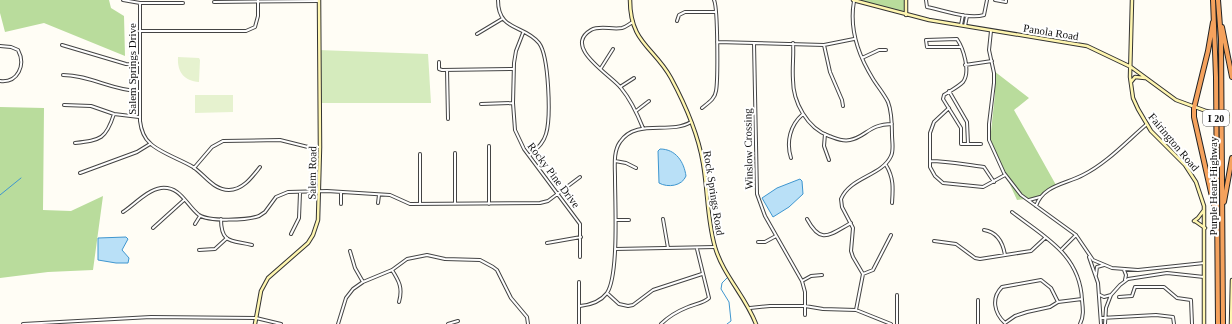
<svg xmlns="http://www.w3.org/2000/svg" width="1232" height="324" font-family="'Times New Roman',serif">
	<rect width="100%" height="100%" fill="#fffdf5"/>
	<path fill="#d5ebbd" d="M318,50L428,54L431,103H318Z"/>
	<path fill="#b9dc9c" d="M0,0H109L111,8L124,16L125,56L44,23L5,32L0,13Z
		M855,0H907L908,15Z
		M994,71L1029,98L1014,110L1056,185L1041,197L1017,200L990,141L995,94Z
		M0,107L44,108L43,210L71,211L103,196L93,270L48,272L0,278Z"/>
	<path fill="#e6f2cf" d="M178,57L199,58L200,60L199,82C184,81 177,72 178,57Z
		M195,95H233V112L195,113Z"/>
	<path fill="#b9e0f7" stroke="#3f96cf" d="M660,149C676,149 684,162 686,176C682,186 668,188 659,183L658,151Z
		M800,179L802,181L803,194L789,207L773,217L762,198L777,188Z
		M126,237L128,239L122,250L129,258L128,263H116L98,260V238Z"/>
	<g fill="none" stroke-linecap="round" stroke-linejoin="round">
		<path stroke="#3f96cf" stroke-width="1" d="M0,195L21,178
			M727,278L722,283L721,289L729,302L731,321L727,324"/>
		<g stroke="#444" stroke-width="4">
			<path id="street" d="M123,0L140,3H183
				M498,0C498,32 524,24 539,43C549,56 551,118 546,134C543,144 537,148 530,155
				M926,0L927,7C943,10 969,20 984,15L987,0
				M995,0L1006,2V0
				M854,1C849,29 858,55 873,79C878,87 884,94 888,102C892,112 892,124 892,135C892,142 894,150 891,156C882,176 850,177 841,199L842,207L853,228L851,251L853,257L863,274L856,310
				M214,2L319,1
				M140,3V121C141,129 144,138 150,143C158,152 182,160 193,167C204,174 213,190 229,190C243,190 252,177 260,167
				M677,21L679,15L685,12H716
				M633,22C629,24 626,27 622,28C612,30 600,25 591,30C562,47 611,75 621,88C631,100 637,113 643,128
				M961,25L963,15
				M965,26L967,16
				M139,31H246L255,27L258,16V0
				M991,31L989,50L994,73V83L989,124V140L1004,173L1021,195L1076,235L1093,260L1112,268L1138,270L1204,263
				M523,33L516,51L514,63L513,103L515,130L524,149L580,224V257
				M477,34L502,19
				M717,42L824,45L854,39
				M754,43L757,194L765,216L802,281L805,292V315
				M793,43C794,55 792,67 793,80C793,102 807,128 829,136C835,138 842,142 850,140C866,137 869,124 892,124
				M62,45L126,64L139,65
				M824,45L830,72L842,100L843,106
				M0,46L11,47L18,50C26,65 18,83 0,81
				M961,47H927L926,40L957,39C963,48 971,71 963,82C958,87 950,91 944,95L943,99L961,128V144H981
				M862,58L879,50H886
				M439,62V69L442,70L513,69
				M965,65L992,61
				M601,68L613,49
				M447,70L448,119
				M63,75C90,75 113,91 139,91
				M620,87L634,78
				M949,91L967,122L968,144
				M481,104L513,103
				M64,105L91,106L114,114L139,117
				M702,108C708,103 715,99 716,91C718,81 718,8 714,0
				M949,108L934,122L930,133V167L935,176L943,183L983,187L1005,175
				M636,111L649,101
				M825,134L824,146L829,160
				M75,143C101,140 106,139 114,114
				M489,146V204
				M791,158C786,142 790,125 803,114
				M615,161L626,163L636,168
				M930,161C949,161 966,165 984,167L994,182
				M886,165C894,178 893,189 892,203
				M194,168L212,147L223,141L280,140L308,147H320
				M80,173L137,152L150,144
				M1029,200L1040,197
				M378,203L379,195
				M455,203V153
				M341,204V192
				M420,204V154
				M1036,206C1043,185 1066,184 1083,175C1107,163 1127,141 1147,124
				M123,212C134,205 147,190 161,188C181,186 186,205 199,215C209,222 248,220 259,216L265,212L276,197L288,192L327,191L390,195L410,204L540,203L548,201L580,177
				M1012,212C1044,237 1080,254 1082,300C1083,309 1084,316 1080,324
				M221,219C221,245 233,240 252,245
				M663,219L668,248
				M807,219C821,245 829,235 851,223
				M616,220H629
				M195,224L200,216
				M153,228L184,200
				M984,230C997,232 1003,243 1005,255
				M291,234L299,218L300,193
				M934,241L956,244L975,258L980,259L1031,251L1045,238
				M758,242H765L776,236
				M547,243L581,237
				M615,249L715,247
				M1062,249L1076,235
				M199,250L215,249L227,238
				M350,251L355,268L363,282
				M1089,257L1098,283L1101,324
				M392,270C399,281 403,288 399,302
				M1124,270L1126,275L1125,280
				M863,274L873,270L891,235
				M1096,275L1097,267L1104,265
				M802,281L811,276L822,275
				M579,282V324
				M607,293L619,304L628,306L633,305L653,290L702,274
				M1100,295L1104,297L1111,295
				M1119,297L1132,296L1135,287H1164L1177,298L1191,300L1192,324
				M580,306C590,305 601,301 607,293C619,275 615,202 615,178C615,166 613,152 620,142C636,118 670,135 691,122
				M750,308L770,306H805L823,309L856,310L891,324
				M1101,318L1156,315L1173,317L1174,324
				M1005,323C994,313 991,298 1002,287L1041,280L1051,288L1058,302
				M1005,323L1015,316L1027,312L1050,307L1058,302L1082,299
				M23,324L151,317L256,318L281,324
				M338,324L346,298L353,289L363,282L392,270L407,259L427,255L445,259L480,260L493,267L497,270L511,298L527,317L528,324
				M448,324L458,321
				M661,324C668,317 678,311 688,307C695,304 704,303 709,298L697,249
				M897,324V295
				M978,324V300
				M1105,324L1106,308L1111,295L1120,285L1128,279L1167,273L1204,277"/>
		</g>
		<g stroke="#333" stroke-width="4.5">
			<path id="secondary" d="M630,0C630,43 654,47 671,78C685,104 698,134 703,163C708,191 707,219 715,247C723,275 746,297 756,324
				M853,0L929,20L1087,46L1131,67L1176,100L1206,111
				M1132,0L1130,77L1133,98L1138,109L1151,131L1185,165L1196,182L1204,206V324
				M906,15V0
				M1131,82L1135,77L1145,78
				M1194,221L1198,218L1204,210
				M1195,221L1205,228
				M255,324L261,291L268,278L308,243L313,235L318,220L320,147L319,0
				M1231,324L1232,280"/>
		</g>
		<g stroke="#222" stroke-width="6">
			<path id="highway" d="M1213,0L1216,77L1218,324
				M1218,0L1221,39L1223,324
				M1213,22L1208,51L1194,108V117L1215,210
				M1222,27L1232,77
				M1224,202L1232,158"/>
		</g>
		<use href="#street" stroke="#fff" stroke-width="2"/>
		<use href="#secondary" stroke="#fff6b0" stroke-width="2.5"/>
		<use href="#highway" stroke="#f5a25d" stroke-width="4"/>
		<g stroke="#333" stroke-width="4.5" stroke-linecap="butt">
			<path id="secondary-bridge" d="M1206,111L1229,117"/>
		</g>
		<use href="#secondary-bridge" stroke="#fff6b0" stroke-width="2.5"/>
	</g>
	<g text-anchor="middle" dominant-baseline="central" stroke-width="4" stroke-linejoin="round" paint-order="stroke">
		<rect fill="#fff" stroke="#585858" stroke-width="1" x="1203" y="110" width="26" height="16" rx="3"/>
		<g font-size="10" font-weight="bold" fill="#111">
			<text x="1216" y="118">I 20</text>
		</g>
		<g font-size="11" fill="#111" stroke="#fff">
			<text transform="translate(1051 32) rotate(9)">Panola Road</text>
			<text transform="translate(132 69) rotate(-90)">Salem Springs Drive</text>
			<text transform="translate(1174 142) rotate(50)">Fairington Road</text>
			<text transform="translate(748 149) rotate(-91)">Winslow Crossing</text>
			<text transform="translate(312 173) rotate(-89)">Salem Road</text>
			<text transform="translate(554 175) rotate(53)">Rocky Pine Drive</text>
			<text transform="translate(1213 186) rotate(-90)">Purple Heart Highway</text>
			<text transform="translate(714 193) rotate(81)">Rock Springs Road</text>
		</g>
	</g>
</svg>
